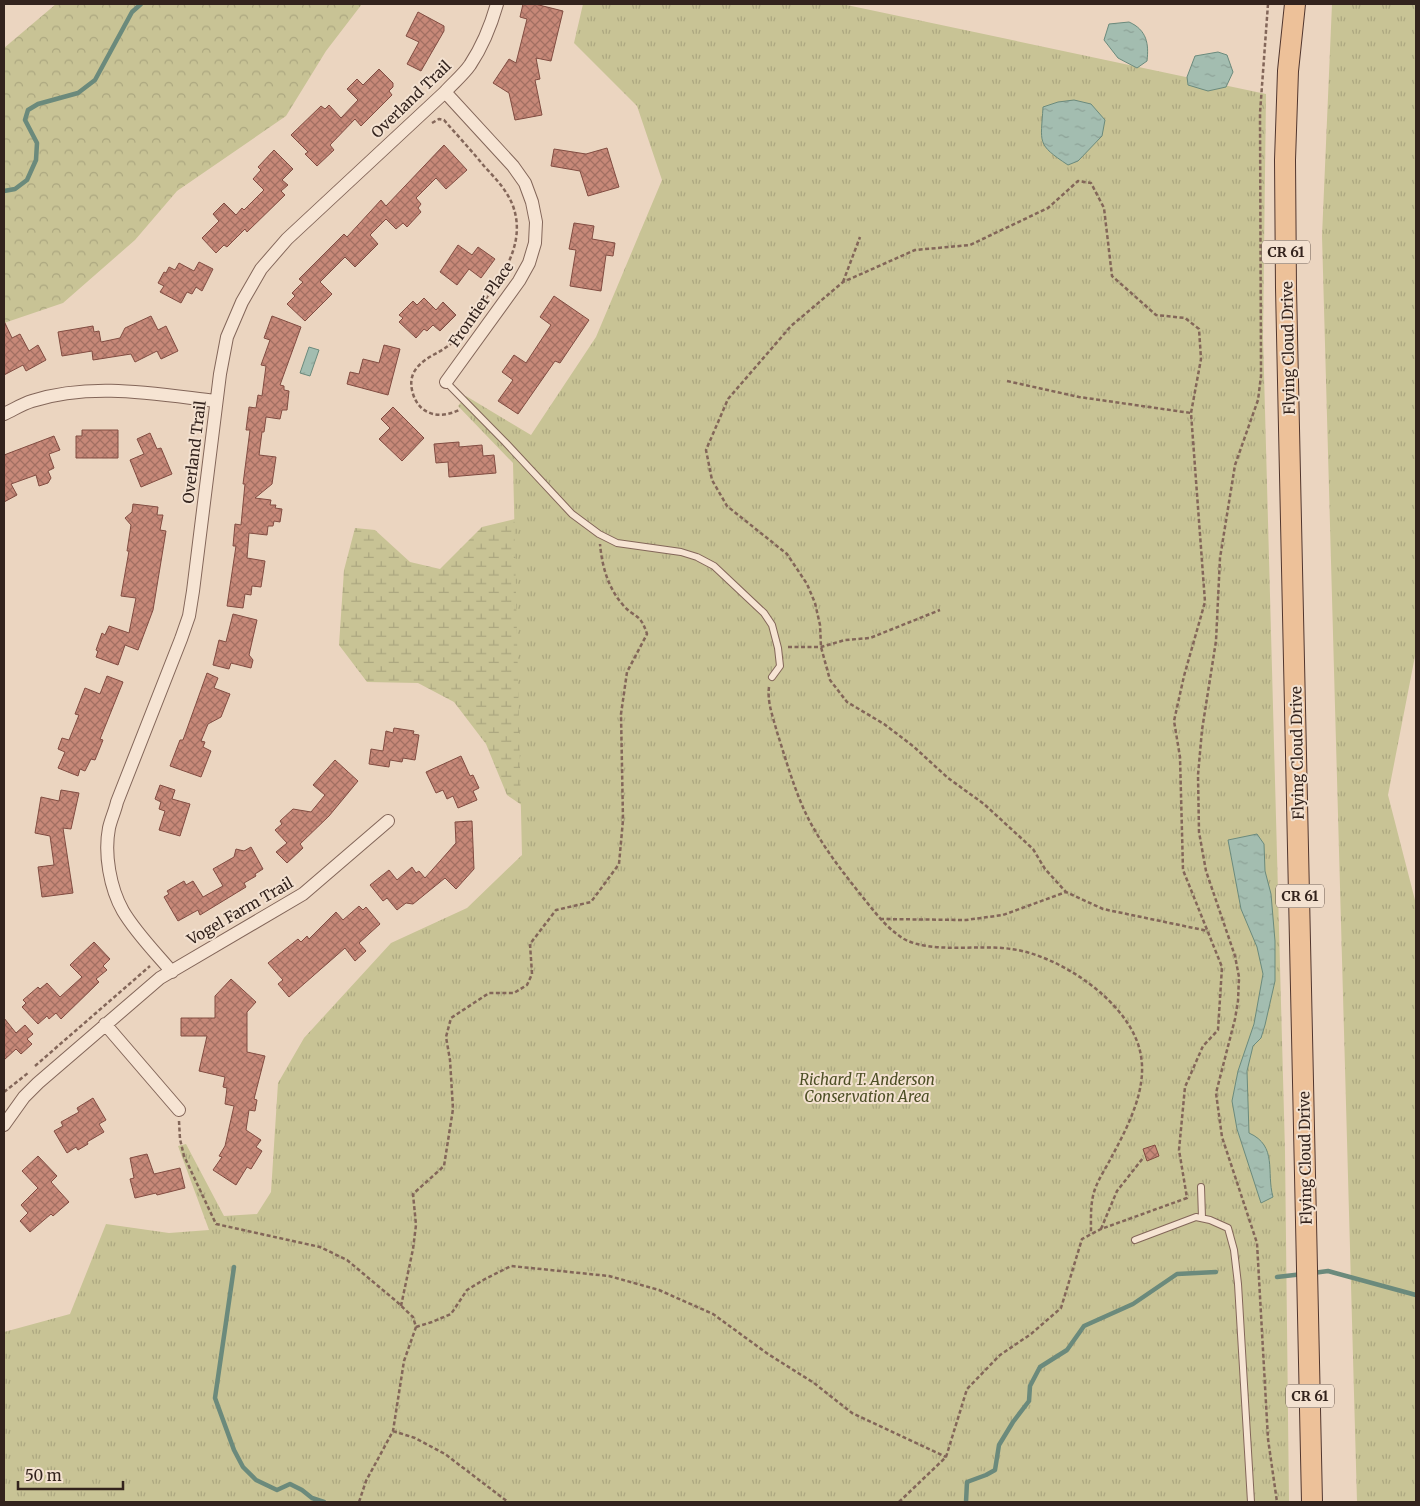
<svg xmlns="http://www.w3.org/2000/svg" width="1420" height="1506" font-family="Merriweather,serif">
	<defs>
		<pattern id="forest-crowns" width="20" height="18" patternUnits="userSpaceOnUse" patternTransform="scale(1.25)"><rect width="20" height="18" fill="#c8c395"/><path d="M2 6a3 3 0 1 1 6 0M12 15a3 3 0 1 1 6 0" fill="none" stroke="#aca780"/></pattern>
		<pattern id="wetland-marsh" width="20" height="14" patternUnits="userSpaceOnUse" patternTransform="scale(1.25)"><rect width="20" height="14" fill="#c8c395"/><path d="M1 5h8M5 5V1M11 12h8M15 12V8" fill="none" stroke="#aca780"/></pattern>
		<pattern id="park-tufts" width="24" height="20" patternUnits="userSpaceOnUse" patternTransform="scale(1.25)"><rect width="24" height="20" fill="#c8c395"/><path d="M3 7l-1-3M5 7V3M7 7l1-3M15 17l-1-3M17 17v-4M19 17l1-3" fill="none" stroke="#aca780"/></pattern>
		<pattern id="water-ripples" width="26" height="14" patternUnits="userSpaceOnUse" patternTransform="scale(1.25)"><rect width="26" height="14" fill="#a3bdb0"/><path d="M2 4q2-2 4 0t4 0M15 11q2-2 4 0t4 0" fill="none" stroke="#8da297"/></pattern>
		<pattern id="building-cross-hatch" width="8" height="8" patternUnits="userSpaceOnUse" patternTransform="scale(1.25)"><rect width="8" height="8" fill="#c78878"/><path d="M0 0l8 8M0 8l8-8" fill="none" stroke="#a26f62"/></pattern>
	</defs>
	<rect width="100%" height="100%" fill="#ebd5c0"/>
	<path fill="url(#forest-crowns)" d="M56,4H362L326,51L286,116L177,191L135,240L63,303L4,323V48Z"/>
	<path fill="url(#wetland-marsh)" d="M531,515L529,810L507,795L486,744L454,702L418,683L367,682L339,645L344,570L355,528L375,530L410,562L440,569L482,527Z"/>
	<path fill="url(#park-tufts)" d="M583,4H842L1266,94L1263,336L1285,1151L1289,1502H4V1332L70,1314L106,1224L169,1233L209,1230L178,1146L186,1144L224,1216L257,1214L271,1192L278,1083L304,1038L391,943L467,908L522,855L513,463L458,406L466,396L531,435L596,337L662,180L637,106L574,43Z
		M1332,4H1416V651L1388,795L1416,904V1502H1357L1322,236Z"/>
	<path fill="url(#water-ripples)" stroke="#6b8a7c" d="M1129,22C1147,30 1149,44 1147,61L1137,68L1118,58L1104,40L1109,24Z
		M1218,52L1227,55L1233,72L1226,87L1208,91L1188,85L1187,77L1195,56Z
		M1074,100L1091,104L1105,120L1102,136L1078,161L1068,165C1036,144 1041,143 1043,107L1058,102Z
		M309,347L319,350L310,376L300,373Z
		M1257,834L1264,844L1265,871L1271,894L1275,941V981L1265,1025L1261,1038L1253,1046L1247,1071L1249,1133C1278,1146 1266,1172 1273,1197L1261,1203L1237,1129L1232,1101L1238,1071L1254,1024L1263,974L1257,947L1241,909L1228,840Z"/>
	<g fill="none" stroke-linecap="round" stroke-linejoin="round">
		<path stroke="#6b8a7c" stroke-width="4.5" d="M4,191L15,189L27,180L36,160L37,143L25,120L28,110L38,104L78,93L95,80L132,12L141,4
			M234,1267L215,1398L234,1450L243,1467L256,1480L277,1490L290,1484L302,1490L312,1498L324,1502
			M1313,1273L1328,1271L1416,1295
			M1277,1277L1303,1274
			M966,1502L967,1482L986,1475L995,1470L999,1445L1013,1422L1029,1401L1030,1386L1040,1367L1067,1350L1084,1326L1133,1304L1177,1274L1216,1272"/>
	</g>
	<path fill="url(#building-cross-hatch)" stroke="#814c41" d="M523,4H535L563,11L551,61L536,58L540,79L535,80L542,115L515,120L509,93L493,83L509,59L516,63L527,19L520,17Z
		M418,12L444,26V31L421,71L407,64L419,42L406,36Z
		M379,69L393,83V87L389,91L392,95L361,126L355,119L330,145L334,150L317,166L305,154L308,152L291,135L321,106L325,109L329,105L341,118L358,100L347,89L357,79L363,85Z
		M444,145L467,170L446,189L436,178L416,198L421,204L418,208L421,212L407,227L403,223L396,229L386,219L370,235L378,244L355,267L345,257L320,282L332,294L305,321L287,304L295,296L292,293L303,282L299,279L344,234L347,237L381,200L386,206Z
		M607,148L619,187L588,196L580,171L551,166L554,149L586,154Z
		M274,150L293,169L282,180L288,185L281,191L285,195L247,232L245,229L227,247L224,245L216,253L202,238L219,221L213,214L224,203L236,215L242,208L244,210L264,190L253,179L261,170L258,167Z
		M574,223L594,226L592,239L615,243L613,256L606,255L601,291L570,286L576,250L569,249Z
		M458,245L472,255L478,247L495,259L481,278L469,269L457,285L440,272Z
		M199,262L213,269L202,291L196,287L192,294L187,292L181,303L160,292L164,286L158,283L164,272L166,273L169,267L175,270L179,263L194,271Z
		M554,296L589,320L560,363L555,361L518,414L498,401L513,380L502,372L514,355L526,363L551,325L540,317Z
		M424,298L436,310L443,302L456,315L440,331L433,325L427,331L424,329L416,338L399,322L403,318L399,315L413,301L417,305Z
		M151,316L158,330L166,326L178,351L161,359L157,351L135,362L131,354L93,360L92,351L62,356L58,332L93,326L94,332L99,331L101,342L120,338L125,328Z
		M272,316L301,327L280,385L284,386V390L289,391L287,410H282L280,419L266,417L264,432H262L259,455L276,457L272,484L255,498L271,500L270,505H276L275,508L282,509L280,522L274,521L273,526H268L267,535L249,533L247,558L265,561L261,587L252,586L251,595L245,594L243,608L227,606L236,546H233L235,524L241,525L245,484H243L250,430H246L249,407L256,408L258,395L262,396L266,366L261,365L270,340L264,338Z
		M4,321L12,338L20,334L29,351L38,345L46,360L26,371L23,365L4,375Z
		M384,345L400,349L388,395L347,384L350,372L359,374L363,359L379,363Z
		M393,407L424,438L402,461L379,439L390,428L381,419Z
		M82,430H118V458H76V436H82Z
		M150,433L157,449L161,448L172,474L141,487L130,460L144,454L137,439Z
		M54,436L60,450L49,454L54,468L48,471L51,478L48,483L39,486L36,475L11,484L17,495L4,502V455Z
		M459,442V447L482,445L483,456L494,455L496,473L449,477L448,462L436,463L434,444Z
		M133,504L158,507L157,515H163L160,530L166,531L153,610L138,650L125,645L118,665L96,657L98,651L96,650L102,633L105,635L109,626L129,633L136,598L121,596L129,551H127L131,525L125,518L132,512Z
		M233,614L257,620L249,655L253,660L251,668L231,663L229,669L213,665L219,640L226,642Z
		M207,673L218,678L214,688L230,694L221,717L208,724L201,741L205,742L203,747L211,751L201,777L170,766L180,740H183Z
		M107,676L123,682L100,739L103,740L95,760L91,759L85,771L80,769L78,776L58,768L65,752L58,749L62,738L69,740L79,715L75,714L85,688L100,694Z
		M394,728L414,731L413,734L419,735L415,760L403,758L402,762L390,760L389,767L369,764L371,749L383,751L386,731L393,733Z
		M461,756L470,776L473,775L479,788L473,791L477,800L458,808L453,796L447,799L443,790L436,793L426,772Z
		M335,760L358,781L329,816L300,844L303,848L287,863L276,852L287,843L275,830L282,824L280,821L293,809L311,812L325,795L313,785Z
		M160,785L175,790L172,799L190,804L180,836L159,830L165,811L159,809L161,802L155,799Z
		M61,790L79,793L71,829L63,828L73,893L42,897L38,867L54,865L50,836L35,833L41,797L59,801Z
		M472,821L474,869L456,889L445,878L413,904L406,903L397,910L387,898L383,901L370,885L389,870L397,880L412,867L416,873L419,871L425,878L456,843L455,822Z
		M251,847L263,869L255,874L256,876L244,883L246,887L200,915L198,910L178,921L164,897L169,894L167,891L184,881L186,885L193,881L203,897L223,886L213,869L234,857L236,849L244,851Z
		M359,906L363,910L366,907L380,924L359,943L366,951L355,961L345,948L289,997L278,984L283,980L268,963L298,939L301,942L307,936L309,939L336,912L343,920Z
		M94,942L110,959L103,966L107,970L96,979L99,982L61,1019L56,1013L49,1019L47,1016L38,1024L22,1007L26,1003L23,1000L38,987L40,989L47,983L60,997L82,977L70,965Z
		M231,979L256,1002L247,1012V1052L265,1056L254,1099L257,1100L255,1111L249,1110L246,1130L261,1140L256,1147L262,1151L251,1169L247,1167L236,1185L213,1170L222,1157L219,1156L225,1146L234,1106L225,1104L227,1088L223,1087L225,1077L199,1071L207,1036H181V1018H215V996Z
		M4,1018L16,1033L25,1025L33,1034L27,1039L32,1044L21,1054L16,1049L4,1060Z
		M93,1098L106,1120L99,1124L104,1132L87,1142L88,1144L78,1150L76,1147L67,1153L54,1131L63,1126L61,1122L79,1112L77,1108Z
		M1155,1145L1159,1156L1147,1161L1143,1149Z
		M147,1154L154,1174L180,1168L185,1188L157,1195L156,1193L135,1198L130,1179L134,1178L130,1158Z
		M38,1156L57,1176L51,1182L69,1202L53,1216L51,1214L30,1232L20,1221L28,1213L21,1205L38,1188L22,1171Z"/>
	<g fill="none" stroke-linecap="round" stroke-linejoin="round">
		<g stroke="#836659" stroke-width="8">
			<path id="service" d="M446,382L505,442L572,514L599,534L617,543L681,552L697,557L714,566L764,613L772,625L778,648L780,666L772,677
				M1201,1187L1202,1218
				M1135,1240L1196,1217L1210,1220L1228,1228L1234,1250L1238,1284L1251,1502"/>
		</g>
		<g stroke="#836659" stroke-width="14">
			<path id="minor" d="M445,92L513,166L525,183L532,202L536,222L535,243L529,263L519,281L446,382
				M4,414C13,410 22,404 32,401C92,382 155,394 216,401
				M172,972C155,952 136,933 123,911C110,888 104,854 109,828C111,819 115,811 117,802L181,639L189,616L193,591L220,374L227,337L242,302L261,269L287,239L445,92C453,83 463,75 470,65C482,47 491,25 497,4
				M105,1024L179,1110
				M4,1125L24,1097L38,1083L160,978L303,894L388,821"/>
		</g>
		<g stroke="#51362e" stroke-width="22">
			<path id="primary" d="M1295,4L1288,71L1285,160L1286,288L1312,1502"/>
		</g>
		<path stroke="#836659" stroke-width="2.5" stroke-dasharray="4 2.5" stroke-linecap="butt" d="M1268,4L1260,113L1261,376L1258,400L1235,465L1220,558L1216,641L1202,730L1198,775L1199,832L1206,871L1235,956L1239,977L1238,1001L1235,1019L1216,1093L1222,1137L1257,1243L1268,1439L1277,1502
			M432,123L439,119L444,120C457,135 471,150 484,166C495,178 507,190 513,206C527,245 500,280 478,309C471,319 464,331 455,340C443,353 423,356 414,372C410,380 411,387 413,394C420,416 441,419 459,410
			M843,282L860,237
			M1007,381L1079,397L1191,413
			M788,647H821L845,640L870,638L940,610
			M769,687C767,702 773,717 777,732C786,760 794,789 807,816C821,844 841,870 861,895C874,911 886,928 904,939C932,954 980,944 1011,949C1060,955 1133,1004 1141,1056C1147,1091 1127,1128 1111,1158C1106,1168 1099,1178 1095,1189C1090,1203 1091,1219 1091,1234
			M880,919L966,920L1003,915L1066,892L1103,909L1208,931
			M35,1066L150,966
			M4,1092L28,1073
			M179,1121L180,1139L184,1156L216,1224L320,1247L347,1260L396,1301L413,1317L416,1327L404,1361L393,1431L366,1481L359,1502
			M1101,1229L1117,1191L1143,1158
			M401,1306L413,1249L416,1225L413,1194L444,1166L453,1109L450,1060L446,1037L451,1018L489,993H514L527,985L532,974L530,944L556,910L591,902L619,864L623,820L621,714L627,672L647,634C640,612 635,619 623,605C608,588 602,566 600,544
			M416,1327L432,1322L451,1314L467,1290L485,1279L511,1266L609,1276L659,1290L713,1314L768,1354L814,1383L852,1413L946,1457
			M393,1431L415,1438L445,1454L508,1502
			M899,1502L946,1457L967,1389L1000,1355L1031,1334L1061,1308L1082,1239L1101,1229L1187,1198L1179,1150L1185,1087L1203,1046L1218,1030L1222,967L1183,870L1180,757L1174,721L1184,676L1205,602L1191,413L1201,359L1199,329L1185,318L1156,315L1112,276L1104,208L1091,183L1078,181L1048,208L970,245L915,250L843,282L791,326L728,399L706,450L712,480L727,506L787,554L807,584L815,603L820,625L821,647L830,680L847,702L884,724L913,746L948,778L984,804L1033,849L1045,869L1066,892"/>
		<use href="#service" stroke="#f6e4d3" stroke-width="6"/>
		<use href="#minor" stroke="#f6e4d3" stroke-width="12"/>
		<use href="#primary" stroke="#edc199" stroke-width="20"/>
	</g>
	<g text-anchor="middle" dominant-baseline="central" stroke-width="4" stroke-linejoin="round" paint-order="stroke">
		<g fill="#f3e1d0" stroke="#6d5c53" stroke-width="1">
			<rect x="1262" y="240.5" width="48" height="23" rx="4"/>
			<rect x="1276" y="884.5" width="48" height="23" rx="4"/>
			<rect x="1286" y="1384.5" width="48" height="23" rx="4"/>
		</g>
		<g font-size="14" font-weight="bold" fill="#33231d">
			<text x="1286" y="252">CR 61</text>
			<text x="1300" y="896">CR 61</text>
			<text x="1310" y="1396">CR 61</text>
		</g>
		<g font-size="15" fill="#33231d" stroke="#f3e1d0">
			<text transform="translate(411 99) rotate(-44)">Overland Trail</text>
			<text transform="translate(481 304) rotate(-55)">Frontier Place</text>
			<text transform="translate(1288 348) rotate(-91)">Flying Cloud Drive</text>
			<text transform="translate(194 452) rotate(-83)">Overland Trail</text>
			<text transform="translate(1297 753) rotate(-91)">Flying Cloud Drive</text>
			<text transform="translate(240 911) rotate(-30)">Vogel Farm Trail</text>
			<text transform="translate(1305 1158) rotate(-91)">Flying Cloud Drive</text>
		</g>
		<g font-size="15" font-style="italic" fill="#4d4f25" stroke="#f3e1d0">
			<text x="867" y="1079">Richard T. Anderson<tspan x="867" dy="17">Conservation Area</tspan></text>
		</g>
	</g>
	<rect width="1420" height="1506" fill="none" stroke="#33231d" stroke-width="10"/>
	<path d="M18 1481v8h105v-8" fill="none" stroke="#33231d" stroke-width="2.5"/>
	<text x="25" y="1481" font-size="15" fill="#33231d" stroke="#f3e1d0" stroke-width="4" paint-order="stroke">50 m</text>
</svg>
